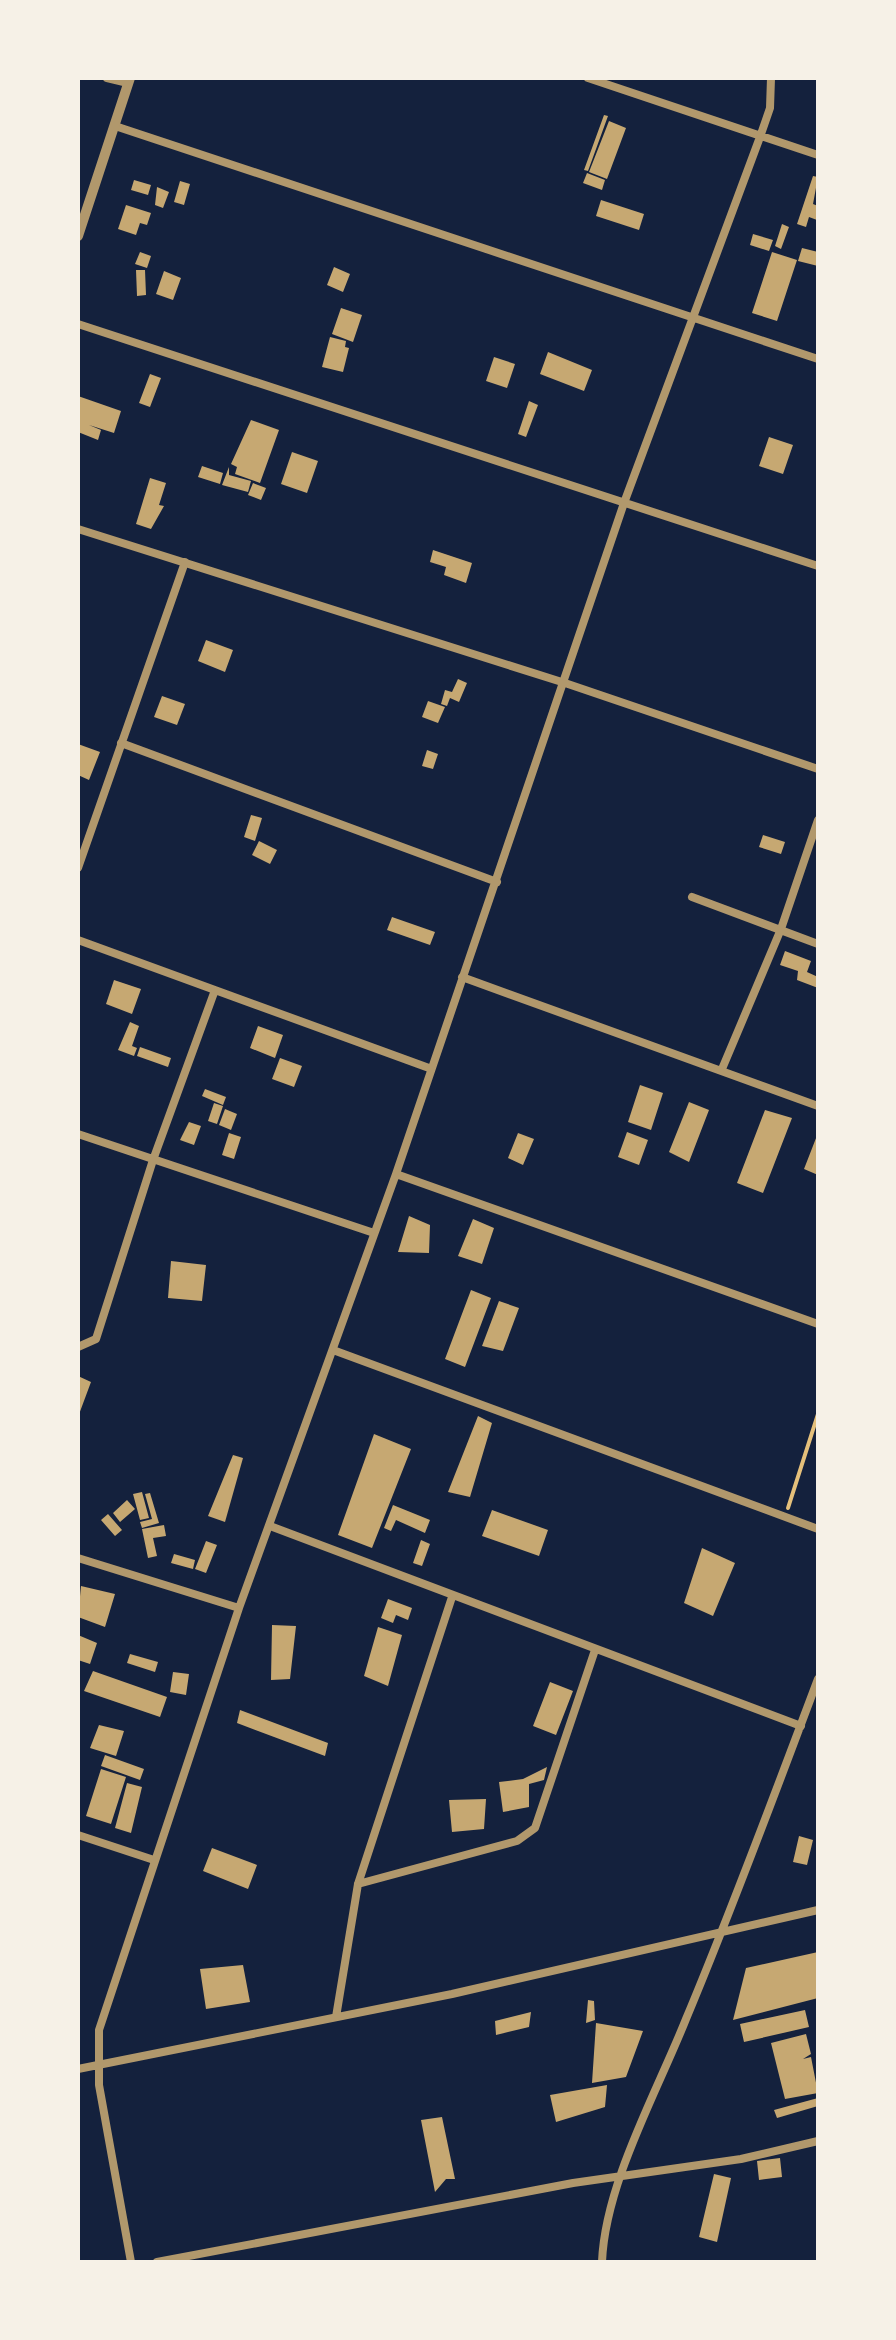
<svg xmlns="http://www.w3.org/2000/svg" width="896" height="2340" font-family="'Work Sans',sans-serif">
	<rect width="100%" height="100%" fill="#14213d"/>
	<path fill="#c6a872" d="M604,115L608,116L588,171L584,170Z
		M609,121L626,128L607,179L589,172Z
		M587,173L605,180L602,190L583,183Z
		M813,176L818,177L813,204L818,206V216L817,220L809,217L806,227L797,224Z
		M134,180L151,185L148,195L131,190Z
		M180,181L190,184L184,205L174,202Z
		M157,187L169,192L163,208L155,205Z
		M601,200L644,214L639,230L596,216Z
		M126,205L151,213L147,225L140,223L136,235L118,229Z
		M782,224L789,227L781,249L775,246Z
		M753,234L773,240L769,251L750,245Z
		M802,248L818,252V266L798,261Z
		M140,252L151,256L147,268L135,264Z
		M772,252L797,260L777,321L752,313Z
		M334,267L350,274L343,292L327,285Z
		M136,270H145L146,295L137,296Z
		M164,271L181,278L173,300L156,294Z
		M341,308L362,315L353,342L332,334Z
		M330,337L346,341L345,347L349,348L343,372L322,367Z
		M548,352L592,370L584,391L540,374Z
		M494,357L515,364L507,388L486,381Z
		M150,374L161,378L150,407L139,403Z
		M78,396L121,411L114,433L89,425L101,430L98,440L78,432Z
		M529,401L538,405L526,437L518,434Z
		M251,420L279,430L260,483L235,474L237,467L231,464Z
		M769,437L793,445L783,474L759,466Z
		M292,452L318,461L307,493L281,484Z
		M202,466L223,473L220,484L198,477Z
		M229,467V475L251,481L248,492L222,485Z
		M150,478L166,483L159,505L164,506L151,529L136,524Z
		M253,483L266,488L261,500L248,495Z
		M433,550L472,563L466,583L444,575L446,567L430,562Z
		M206,640L233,650L225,672L198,661Z
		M458,679L467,683L459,702L450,698L447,706L441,704L445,690L452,692Z
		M162,696L185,704L177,725L154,717Z
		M428,701L445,707L438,723L422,717Z
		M78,744L100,752L89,780L78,775Z
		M427,750L438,754L433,769L422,766Z
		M251,815L262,818L255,841L244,837Z
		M763,835L785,842L781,854L759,847Z
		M259,841L277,850L270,864L252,855Z
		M392,917L435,932L430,945L387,930Z
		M785,951L811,961L807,972L818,977V988L797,980L798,971L780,965Z
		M114,980L141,989L132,1014L106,1004Z
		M130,1022L139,1026L132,1046L137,1048L134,1056L118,1050Z
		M258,1026L283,1035L275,1058L250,1048Z
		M140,1047L171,1058L168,1067L137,1056Z
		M280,1058L302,1066L294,1087L272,1079Z
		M640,1085L663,1093L651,1130L628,1122Z
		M205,1089L226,1097L223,1105L202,1096Z
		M689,1102L709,1110L689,1162L669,1152Z
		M214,1103L223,1106L217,1124L208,1121Z
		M225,1109L237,1114L231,1130L219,1125Z
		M765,1110L792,1118L763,1193L737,1183Z
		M189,1122L201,1126L194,1145L180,1140Z
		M627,1132L648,1140L639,1165L618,1157Z
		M229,1133L241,1137L234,1159L222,1155Z
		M518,1133L534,1139L523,1165L508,1158Z
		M818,1133V1175L804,1169Z
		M409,1216L430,1225L429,1253L398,1252Z
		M473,1219L494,1228L482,1264L458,1256Z
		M171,1261L206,1265L202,1301L168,1298Z
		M471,1290L491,1298L465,1367L445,1359Z
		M499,1301L519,1308L503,1351L482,1346Z
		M78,1376L91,1382L78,1417Z
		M478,1416L492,1423L470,1497L448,1492Z
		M374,1434L411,1449L372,1548L338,1535Z
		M233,1455L243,1458L225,1522L208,1516Z
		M142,1492L149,1518L140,1520L133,1494Z
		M150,1493L159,1523L142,1528L140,1522L152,1519L145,1494Z
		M127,1500L135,1509L120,1522L113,1513Z
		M393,1505L430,1520L425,1533L396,1520L391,1531L384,1528Z
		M492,1510L548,1530L539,1556L482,1536Z
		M108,1514L122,1530L115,1536L101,1520Z
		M164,1525L166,1536L153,1538L157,1556L148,1558L142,1529Z
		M421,1540L430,1544L422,1566L413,1563Z
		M206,1541L217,1545L206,1573L195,1569Z
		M702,1548L735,1563L713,1616L684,1603Z
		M174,1554L195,1560L193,1569L171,1563Z
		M81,1586L115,1594L105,1627L78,1617Z
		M388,1599L412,1608L408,1620L396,1615L393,1623L381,1618Z
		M272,1625L296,1626L290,1679L271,1680Z
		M378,1627L402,1635L388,1686L364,1676Z
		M78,1635L97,1643L90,1664L78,1660Z
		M130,1654L158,1662L155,1672L127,1663Z
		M93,1671L167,1697L160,1717L84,1691Z
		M173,1672L189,1674L186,1695L170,1692Z
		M550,1682L573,1691L556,1735L533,1726Z
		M240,1710L328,1743L325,1756L237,1723Z
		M99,1725L124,1731L116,1756L90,1748Z
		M105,1755L144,1769L140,1780L101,1766Z
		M547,1767L544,1780L529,1784V1807L503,1812L499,1782L523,1779Z
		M101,1769L126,1777L111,1824L86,1816Z
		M127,1783L142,1787L131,1833L115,1828Z
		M486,1799L484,1829L452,1832L449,1800Z
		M799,1836L813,1840L807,1865L793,1862Z
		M212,1848L257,1865L248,1889L203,1871Z
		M818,1952V1998L733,2020L746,1968Z
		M243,1965L250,2002L206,2009L200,1969Z
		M588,2000L594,2001L595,2020L586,2023Z
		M805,2010L809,2027L744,2042L740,2024Z
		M531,2012L529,2027L496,2035L495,2021Z
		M596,2023L643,2031L626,2077L592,2083Z
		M806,2034L811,2054L803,2059L811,2057L818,2093L785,2099L771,2043Z
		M607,2085L605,2107L556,2122L550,2095Z
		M818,2098V2106L777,2118L774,2110Z
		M442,2117L455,2179H446L435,2192L421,2120Z
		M780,2158L782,2177L759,2180L757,2161Z
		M714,2174L731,2178L717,2242L699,2237Z"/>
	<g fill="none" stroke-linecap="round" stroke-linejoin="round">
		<path stroke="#e5c07b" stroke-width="4" d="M788,1508L818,1414"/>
		<path stroke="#b1986c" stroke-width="8" d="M107,78L128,83
			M588,78L818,155
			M115,126L818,359
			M78,324L818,566
			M78,529L565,683L818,769
			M121,743L497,882
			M78,868L185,562
			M692,897L818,944
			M78,940L429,1068
			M462,977L818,1106
			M722,1069L781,929L818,820
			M78,1134L374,1233
			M396,1174L818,1324
			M78,1347L96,1339L153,1160L215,990
			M333,1350L818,1529
			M270,1526L801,1726
			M78,1558L239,1608
			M78,1835L154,1860
			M358,1884L517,1841L535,1828L595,1650
			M336,2017L358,1884L452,1597
			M78,2069L452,1994L818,1910
			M131,2262L99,2085V2030L239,1608L396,1174L624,503L760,137L770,108L771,78
			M157,2262L573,2183L741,2159L818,2141
			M602,2262C605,2184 657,2092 686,2019C733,1907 775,1793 818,1679"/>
		<path stroke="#b1986c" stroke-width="10" d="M78,236L130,78"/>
	</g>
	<rect width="896" height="2340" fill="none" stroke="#f6f1e7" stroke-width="160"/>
</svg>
